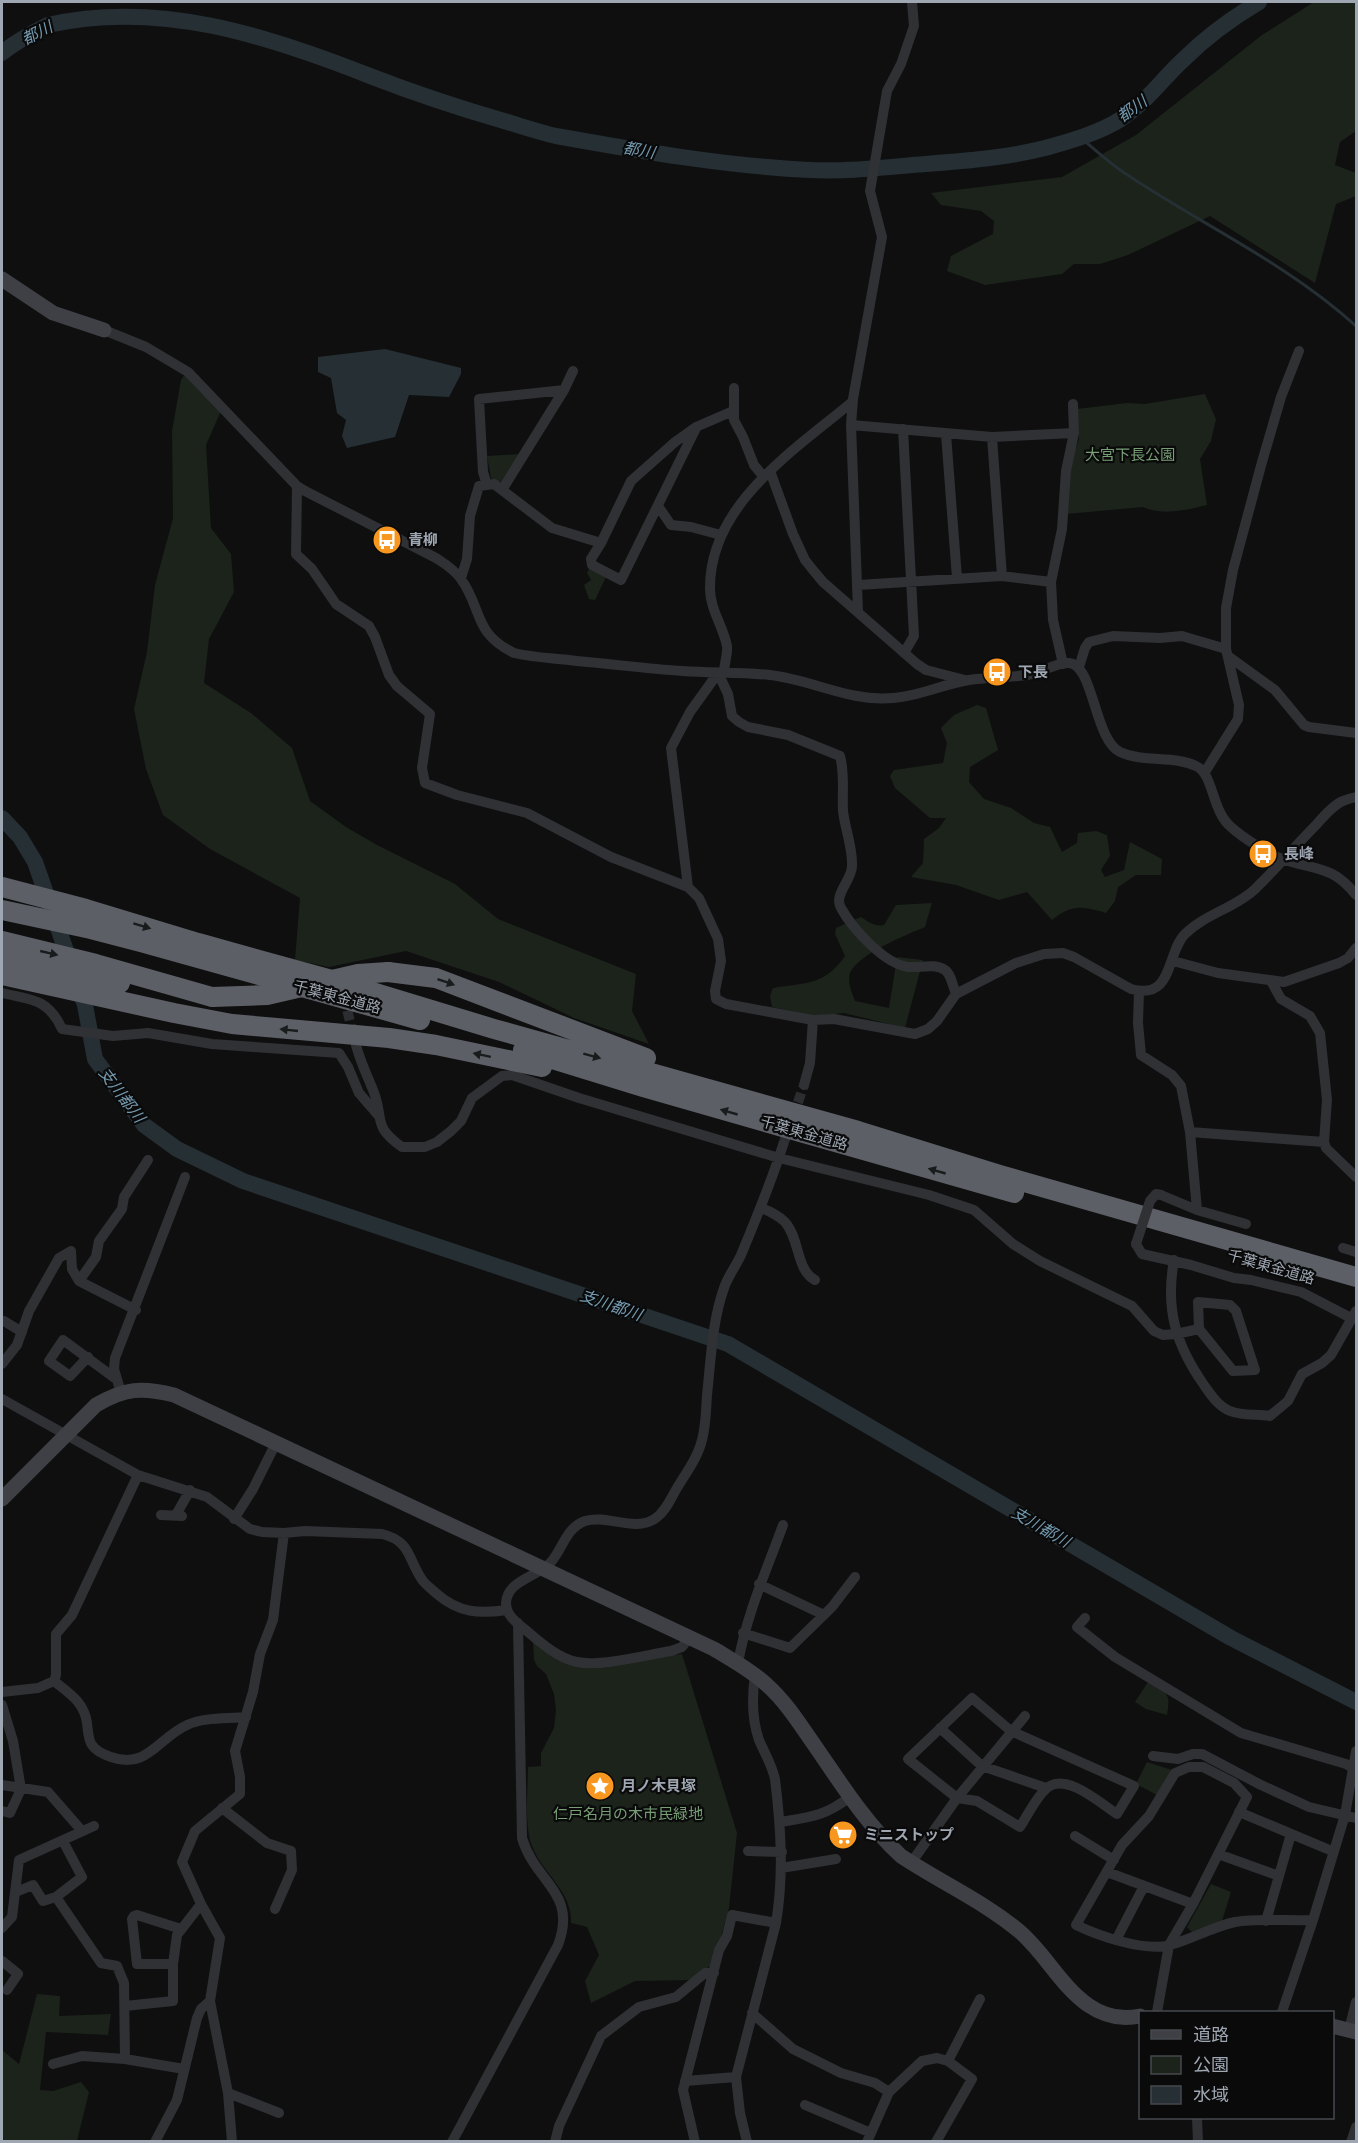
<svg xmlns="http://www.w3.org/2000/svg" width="1358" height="2143" font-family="Rubik,'Noto Sans JP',sans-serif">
	<rect width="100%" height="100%" fill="#0f0f10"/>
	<path fill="#1b231b" d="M1314,2H1356V131L1340,142L1335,165L1356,173V196L1336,204L1315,283L1210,216L1128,255L1100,264H1074L1062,274L985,285L947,271L951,256L993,234L994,221L981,211L941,205L931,193L1062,177L1136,135L1262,35Z
		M189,368L221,411L206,445L211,528L231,554L234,592L209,639L204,683L251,713L292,748L310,801L346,827L377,845L455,884L498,919L636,974L632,1011L649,1044L574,1018L499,982L406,951L329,967L295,960L300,898L210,849L163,815L146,769L134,709L147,652L155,585L173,518L172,431L181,380Z
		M1205,394L1216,419L1211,441L1200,459L1207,505C1186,510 1163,516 1143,507L1066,514L1067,474L1079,439L1077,409L1127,403L1145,404Z
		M520,454L503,481L496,483L491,478L487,456Z
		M589,569L606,577L595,600L589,599L584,585L591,580L587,573Z
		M977,705L986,708L998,750L970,767L969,782L984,799L1011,808L1034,823L1050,827L1062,852L1077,843L1078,833L1096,831L1107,835L1110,856L1101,870L1105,877L1124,870L1130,842L1162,859L1161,875H1136L1118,887L1115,901L1106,913C1082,906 1072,904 1052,920L1027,892L999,900L956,885L911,877L923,863L924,839L939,828L946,818H930L895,788L890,776L894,770L943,763L947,743L941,728L954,715Z
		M932,903L925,927C906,935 858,954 850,973C847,982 852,993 855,1001L889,1008L897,957L923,960L905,1028L844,1013L815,1016L772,1007L770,996L773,988C807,982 824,986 845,956L835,934L836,928L861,917C868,922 876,927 884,925L896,905Z
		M533,1642C550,1654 564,1665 584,1668L682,1654L737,1833L729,1908L721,1937L710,1966L692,1980L635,1981L591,2003L585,1981L599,1955L587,1927L571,1923C573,1892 542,1873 532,1846C524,1827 528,1788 528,1767L541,1766V1753L554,1728L556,1710L554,1694L546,1674L537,1666L534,1660Z
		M1148,1682C1167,1694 1171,1691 1167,1715L1146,1709L1135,1702Z
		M1147,1762L1172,1770L1157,1795L1136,1784Z
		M1211,1884L1231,1892L1222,1921L1193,1933L1187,1927Z
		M37,1994L60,1996L59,2016L111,2014L108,2035L46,2032L40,2090L53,2091L81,2082L89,2092L77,2141H2V2050L19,2064Z"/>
	<path fill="#252f34" d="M385,349L461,368V374L449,397L409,395L395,437L347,448L342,436L346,420L337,413L331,378L318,372V357Z"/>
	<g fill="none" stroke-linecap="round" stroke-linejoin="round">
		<path stroke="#252f34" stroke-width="3" d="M1080,137C1094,149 1108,162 1123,172C1200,224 1287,263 1356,326"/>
		<path stroke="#252f34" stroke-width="16" d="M2,53C15,42 32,33 48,25C159,0 266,35 370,76C414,93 459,108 504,121C521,126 539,132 556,136C640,151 725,166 810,170C848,172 887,167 925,164C965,161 1006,158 1045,148C1070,141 1099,133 1121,119C1148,101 1161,80 1184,59C1206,37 1232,18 1259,2
			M2,818L20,837L35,862L85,1005L95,1059L144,1125L177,1149L243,1181L728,1344L1231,1638L1356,1702"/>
		<path stroke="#2c2d30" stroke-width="10" stroke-dasharray="10 5" stroke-linecap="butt" d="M344,996L354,1039
			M783,1145L804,1085"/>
		<path stroke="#303135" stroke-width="10" d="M104,330L146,347L188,372L297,486L305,491L436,558C445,564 454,569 461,579C483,610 473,633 514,653C534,658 556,658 577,661C612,664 647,669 683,671C712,673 741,672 770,675C813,680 849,702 893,698C920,696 943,684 969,680C990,677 1011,678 1032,674C1043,672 1057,662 1069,663C1094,665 1094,739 1120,752C1144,763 1173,755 1196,766C1214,774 1211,810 1231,827C1243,838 1270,855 1285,860C1317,870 1333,866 1356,895
			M734,388V420L743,437L754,465L763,476
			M851,425L992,437L1074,433
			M903,429L914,636L904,653
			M946,434L957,578
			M992,437L1002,576
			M770,471L793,534L805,560L813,570L823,582L917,664L926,670L965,680
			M487,485L483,472L479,399L564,390
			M297,486L296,554L312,569L336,604L369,626L375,637L389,675L397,686L430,714L422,768L425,783L457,795L527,813L611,857L688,887L699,898L718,939L721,961L715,991L716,999L726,1004L813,1020L834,1019L915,1034L928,1029L937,1021L956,994L1016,963L1044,954L1063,953L1074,957L1131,989C1174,1001 1166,953 1185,934C1205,914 1235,908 1255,889C1276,869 1295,846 1316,825C1323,817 1333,805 1343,801C1347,799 1352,798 1356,797
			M502,490L564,390L573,371
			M658,506L671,525L691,527L721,535
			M601,543L591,559L592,565L621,580L696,428
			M461,578L467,559L470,516L479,486L494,484L552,528L601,543L631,481L675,442L696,427L733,411
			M858,585L1002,576L1051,582
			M858,611L851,425L853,399L882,237L870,191L887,91L901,64L914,26L912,2
			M1228,656L1275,690L1304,725L1309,727L1356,733
			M1063,664L1053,620L1051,582L1062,529L1066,471L1074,433L1073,404
			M1079,667L1085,648L1089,642L1113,636L1160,638L1182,636L1226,649
			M724,673C724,664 728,654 727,646C723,626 710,609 710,589C709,504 795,450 852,402
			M1205,772L1238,719L1239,705L1226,649V608L1233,570L1262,462L1281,397L1299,351
			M688,887L671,748L690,712L718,673L728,694L732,716L739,722L748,727L788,735L840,756C845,774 842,793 843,811C845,829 853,848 852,866C852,880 833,895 841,908C852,928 885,965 909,967C920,968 935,963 945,970C951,974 953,987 956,994
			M1173,961L1218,973L1284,982L1339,963L1348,958L1356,948
			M1271,981L1281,999L1310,1016L1320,1033L1327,1100L1324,1142L1326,1148L1356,1177
			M1139,991L1138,1023L1141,1055L1172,1075L1181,1086L1190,1132L1197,1210L1161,1195
			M2,993C31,1000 48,998 62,1029L113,1036L148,1033L212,1044L339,1053L348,1067L359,1093L378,1115
			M356,1045C360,1061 367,1075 373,1090C385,1119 371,1125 402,1147H425L437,1142L451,1131L461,1121L472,1098L502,1076L512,1075L579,1098L779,1158L929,1195L974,1210L1013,1244L1040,1261L1132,1306L1154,1331L1163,1335L1176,1334L1199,1329
			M804,1085L810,1063L813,1020
			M1190,1132L1324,1142
			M761,1208C769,1211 779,1216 785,1222C800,1239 796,1270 815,1280
			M1197,1210L1246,1224
			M1136,1244L1142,1254L1191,1265L1234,1278L1251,1280L1301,1292L1353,1319
			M1343,1248L1356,1252
			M1174,1260C1165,1310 1176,1345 1204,1385C1211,1395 1218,1406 1230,1411C1241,1416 1258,1414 1270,1416L1288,1401L1302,1374L1322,1363L1331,1355L1356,1311
			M79,1281L96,1257L99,1241L122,1209L124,1197L148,1160
			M1198,1302L1230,1305L1236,1311L1255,1370L1233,1371L1199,1329Z
			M4,1321L22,1332
			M88,1357L70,1376L49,1361L63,1340L116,1379
			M2,1364L17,1345L29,1311L59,1258L71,1251L72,1269L79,1281L136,1310
			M121,1393L114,1369L115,1358L185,1177
			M2,1399L138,1475L207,1497L250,1529L262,1532L284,1533L305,1531L382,1534C412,1541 408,1561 423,1581C427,1586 433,1590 437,1594C459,1613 479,1614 507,1610
			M161,1515L182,1516
			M176,1515L190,1490
			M234,1519L253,1489L276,1443
			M759,1584L824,1615
			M1085,1618L1077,1627L1115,1657L1241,1733L1346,1764L1356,1770
			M743,1633L790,1648L832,1607L855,1577
			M689,1638L682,1647L671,1651C646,1655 600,1667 577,1662C558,1658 541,1643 527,1631C518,1624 506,1616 506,1603C507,1580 538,1577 551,1562C563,1548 566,1528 585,1521C608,1514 635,1533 656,1518C666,1511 671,1498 677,1488C686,1473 698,1457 702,1440C706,1425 706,1410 707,1395C711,1359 712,1322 724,1288C728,1276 736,1266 741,1255C756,1219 771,1183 783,1145
			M738,1663C747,1613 766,1572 783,1525
			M54,1681C70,1694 84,1702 87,1723C88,1730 88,1740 92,1745C96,1751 105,1755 111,1757C147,1770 158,1738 187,1725C204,1717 227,1719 246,1717
			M2,1692L38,1688L54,1681L56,1675V1634L72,1615L138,1475
			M972,1698L1011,1731L1134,1786L1117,1814C1100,1803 1066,1772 1047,1788C1036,1797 1028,1815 1020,1827L977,1801L957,1798L908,1759Z
			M2,1705L13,1741L21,1789L10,1813L2,1811
			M940,1728L982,1766L1046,1788
			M1153,1756L1178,1759L1193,1754H1202L1261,1785L1309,1807L1356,1818
			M2,1785L48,1792L82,1831
			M222,1808L267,1843L291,1851L292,1870L275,1909
			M1239,1812L1332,1851
			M780,1822C811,1817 825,1816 850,1797
			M1075,1836L1114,1860
			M748,1851L782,1852
			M1218,1854L1279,1876
			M911,1863L957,1798L1025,1716
			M781,1868L836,1859
			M1107,1872L1193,1904
			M16,1892L33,1885L43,1901L56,1897L82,1877L63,1841
			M56,1897L101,1963L117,1966L124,1983L125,2059
			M1266,1921L1291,1834
			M2,1928L12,1917L19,1860L94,1826
			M1116,1940L1144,1886
			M2,1961L18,1974L7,1990
			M173,1964H137L132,1919L134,1916L137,1915L181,1929
			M125,2006L173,2001V1964L177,1935L201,1904
			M1157,2012L1169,1945L1193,1904L1247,1797L1234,1783L1203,1767H1189L1175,1773L1149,1816L1122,1845L1076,1925C1099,1936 1145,1952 1170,1945C1192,1939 1212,1927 1235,1922C1256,1918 1290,1921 1313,1920
			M1282,2012L1313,1920L1345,1815L1356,1751
			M752,2013L793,2049L841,2073L875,2083L889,2092
			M1349,2030L1356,2002
			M948,2061L980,1999
			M53,2064L82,2056L125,2059L184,2069
			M685,2081L736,2077
			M228,2093L279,2113
			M805,2105L871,2133
			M1197,2118L1198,2142
			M155,2142L177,2100L197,2018L201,2009L210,2001
			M232,2142L228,2093L210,2001L220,1938L201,1904L182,1862L195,1831L240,1794V1777L235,1751L253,1692L260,1654L273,1620L284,1533
			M452,2142L558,1945C578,1892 535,1883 522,1838L518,1623
			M555,2142L559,2126L601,2036L639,2007L676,1997L705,1973H714
			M695,2142L683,2090L719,1950L727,1936L732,1915L776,1923
			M747,2142L740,2113L736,2077L776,1923C784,1875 781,1828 775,1779C772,1765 765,1754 759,1740C752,1720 752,1696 755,1675
			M867,2142L889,2092L922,2061L937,2058L948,2061L972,2079L936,2142
			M1351,2142L1356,2127"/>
		<path stroke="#3e4045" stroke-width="15" d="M2,279L53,313L104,330
			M2,1499L96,1405C125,1388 142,1387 174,1395L714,1649C732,1660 751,1670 767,1685C786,1702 799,1723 813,1743C840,1782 866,1824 901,1856C940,1882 983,1901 1019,1931C1045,1953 1060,1985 1088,2005C1104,2016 1122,2020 1140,2016
			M1332,2026L1356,2032"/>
		<path stroke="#5c6066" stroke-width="20" d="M2,887L86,909L198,943L346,984L494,1029L858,1131L1000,1175L1356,1277
			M2,910L91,929L141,942L420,1020
			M2,941L96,964L212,997
			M2,958L120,983
			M388,972L436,978L646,1058
			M2,975L174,1013L232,1024L389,1038L436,1045L542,1067
			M523,1050L643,1087L1014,1193"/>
		<path stroke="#303135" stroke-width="10" d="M1136,1244L1150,1201L1156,1194L1161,1195"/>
		<path stroke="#5c6066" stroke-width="20" d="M212,997L267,995L358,974L388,972"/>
	</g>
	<defs><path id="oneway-solid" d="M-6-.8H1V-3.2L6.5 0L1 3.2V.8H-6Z" transform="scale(1.5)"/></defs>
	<g fill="#1a1b1d">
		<use href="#oneway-solid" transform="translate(142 926) rotate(17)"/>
		<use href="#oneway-solid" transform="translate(49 953) rotate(13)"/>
		<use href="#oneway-solid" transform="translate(446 982) rotate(19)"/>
		<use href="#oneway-solid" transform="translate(289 1030) rotate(-174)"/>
		<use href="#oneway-solid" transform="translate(482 1055) rotate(-168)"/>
		<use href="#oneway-solid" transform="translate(592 1056) rotate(15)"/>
		<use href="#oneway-solid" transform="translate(729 1112) rotate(-164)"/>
		<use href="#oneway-solid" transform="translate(937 1171) rotate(-164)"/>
	</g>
	<defs>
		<g id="bus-disc" transform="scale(1.5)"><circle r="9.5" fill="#f8971f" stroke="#0a0a0b"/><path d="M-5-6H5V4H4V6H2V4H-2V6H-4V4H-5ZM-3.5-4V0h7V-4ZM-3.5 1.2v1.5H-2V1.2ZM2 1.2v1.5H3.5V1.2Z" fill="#fff"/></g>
		<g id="sight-disc" transform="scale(1.5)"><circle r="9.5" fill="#f8971f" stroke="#0a0a0b"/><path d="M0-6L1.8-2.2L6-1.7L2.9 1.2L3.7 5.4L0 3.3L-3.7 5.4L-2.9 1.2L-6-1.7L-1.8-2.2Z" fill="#fff"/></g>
		<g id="supermarket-disc" transform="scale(1.5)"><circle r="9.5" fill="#f8971f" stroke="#0a0a0b"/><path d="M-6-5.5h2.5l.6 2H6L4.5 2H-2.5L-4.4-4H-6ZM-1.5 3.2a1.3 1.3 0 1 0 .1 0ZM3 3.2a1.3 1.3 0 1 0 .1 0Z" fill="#fff"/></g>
	</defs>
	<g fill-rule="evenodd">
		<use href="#bus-disc" x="387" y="540"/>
		<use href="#bus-disc" x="997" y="672"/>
		<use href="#bus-disc" x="1263" y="854"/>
		<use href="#sight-disc" x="600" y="1786"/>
		<use href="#supermarket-disc" x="843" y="1835"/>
	</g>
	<g text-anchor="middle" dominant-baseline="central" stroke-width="4.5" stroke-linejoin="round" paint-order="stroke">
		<g font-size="15" fill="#779e75" stroke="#0a0a0b">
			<text x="1130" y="455">大宮下長公園</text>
			<text x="628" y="1814">仁戸名月の木市民緑地</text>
		</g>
		<g font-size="15" font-weight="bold" fill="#9fa7b2" stroke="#0a0a0b" text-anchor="start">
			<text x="408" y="540">青柳</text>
			<text x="1018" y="672">下長</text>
			<text x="1284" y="854">長峰</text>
			<text x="621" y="1786">月ノ木貝塚</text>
			<text x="864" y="1835">ミニストップ</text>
		</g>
		<g font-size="15" fill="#9fa7b2" stroke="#0a0a0b">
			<text transform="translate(337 997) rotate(15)">千葉東金道路</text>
			<text transform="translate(804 1133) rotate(16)">千葉東金道路</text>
			<text transform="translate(1271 1267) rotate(16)">千葉東金道路</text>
		</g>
		<g font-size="16" font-style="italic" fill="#749aaf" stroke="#0a0a0b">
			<text transform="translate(37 33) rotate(-27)">都川</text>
			<text transform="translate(1132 109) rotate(-36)">都川</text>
			<text transform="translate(639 150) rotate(10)">都川</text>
			<text transform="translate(122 1095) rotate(53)">支川都川</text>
			<text transform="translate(611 1305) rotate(19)">支川都川</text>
			<text transform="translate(1041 1527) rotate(30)">支川都川</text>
		</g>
	</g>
	<rect width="1358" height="2143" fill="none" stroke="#9fa7b2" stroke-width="6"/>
	<rect x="1139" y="2011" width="195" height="108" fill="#0a0a0b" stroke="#46494e" stroke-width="1.5"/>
	<rect x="1151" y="2030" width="30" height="9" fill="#3e4045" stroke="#46494e" stroke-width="1.5"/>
	<text x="1193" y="2041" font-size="18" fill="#9fa7b2">道路</text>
	<rect x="1151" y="2056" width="30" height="18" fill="#1b231b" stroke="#46494e" stroke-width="1.5"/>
	<text x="1193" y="2071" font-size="18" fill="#9fa7b2">公園</text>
	<rect x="1151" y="2086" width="30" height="18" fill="#252f34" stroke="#46494e" stroke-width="1.5"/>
	<text x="1193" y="2101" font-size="18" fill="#9fa7b2">水域</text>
</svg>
